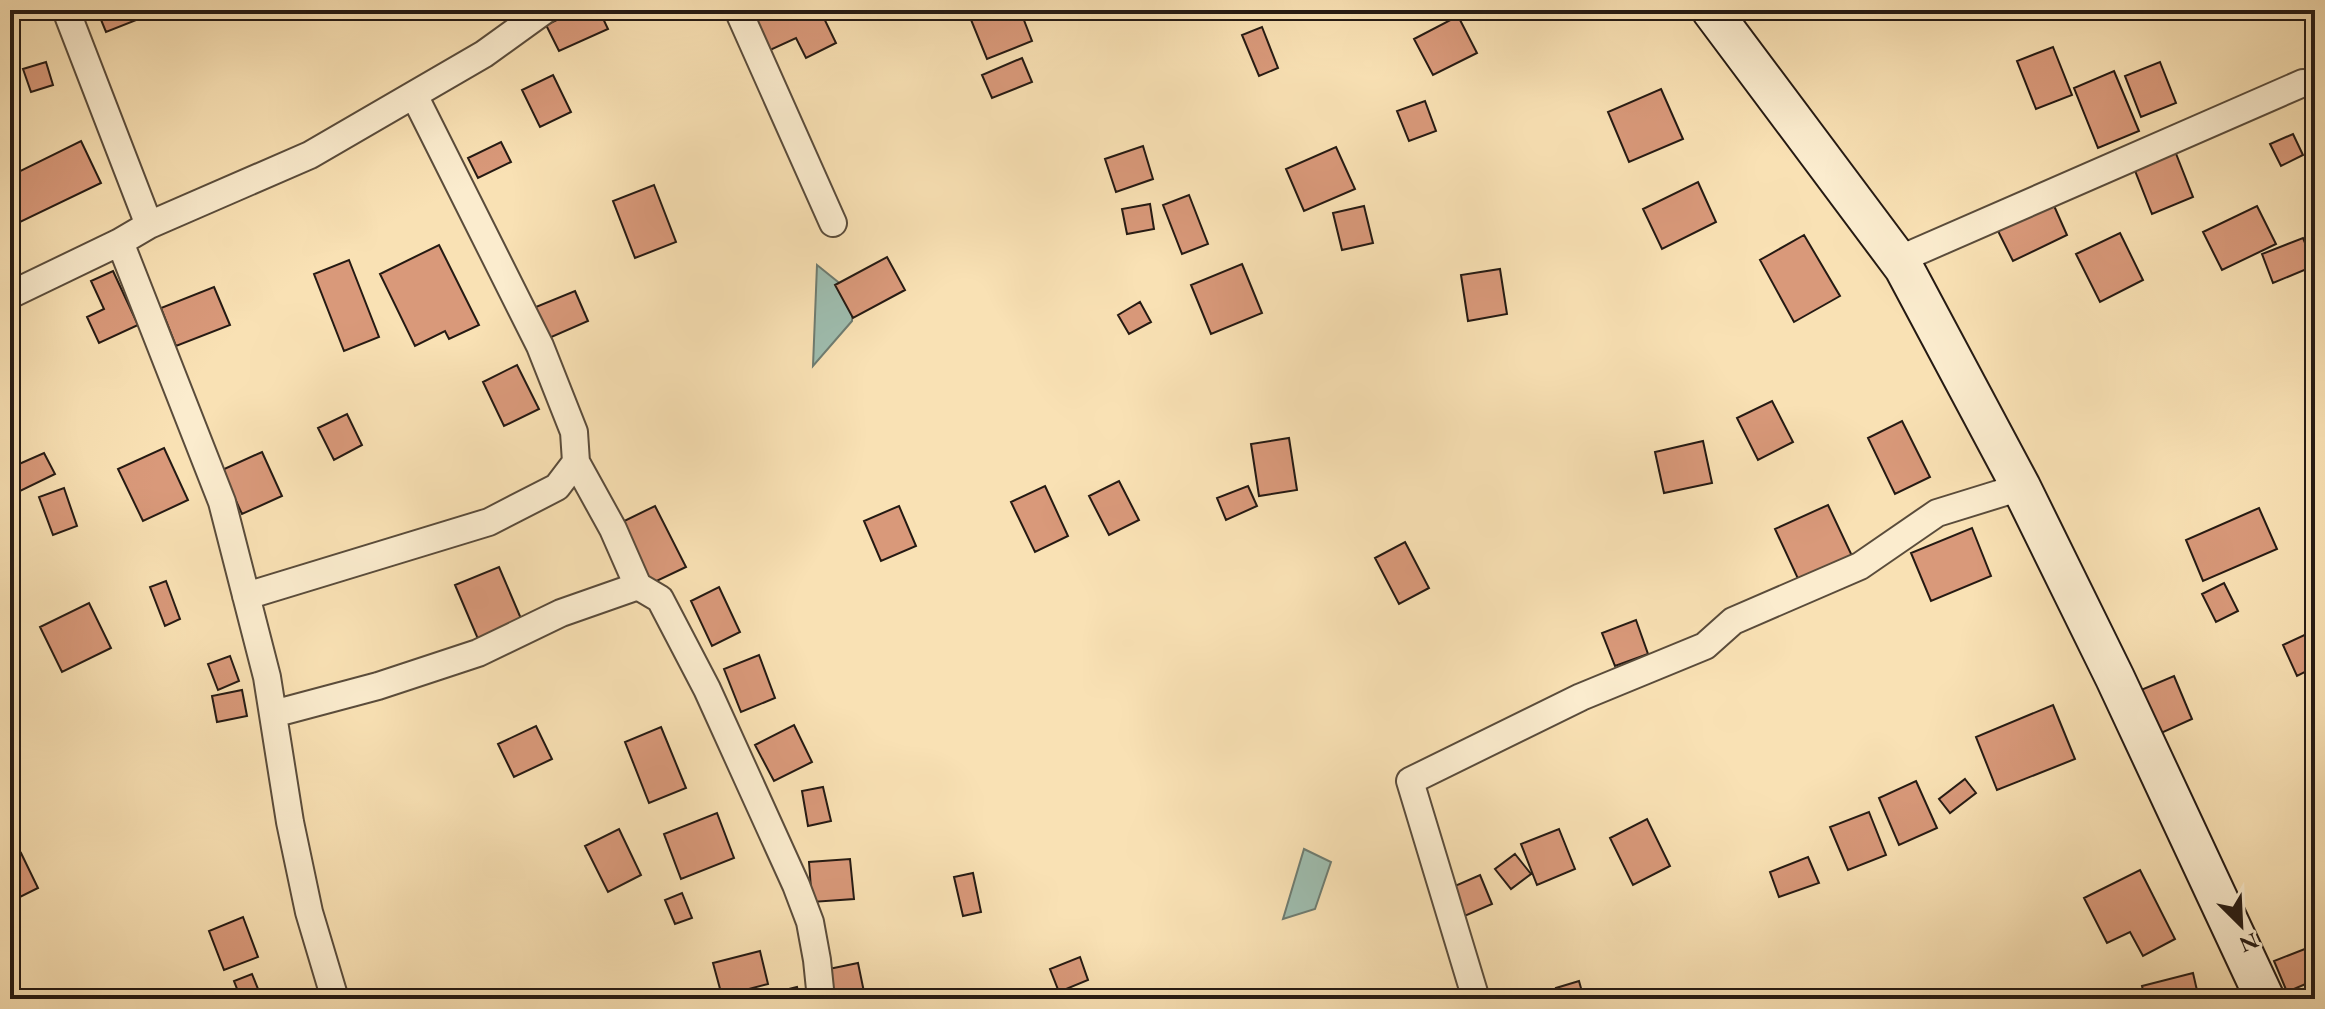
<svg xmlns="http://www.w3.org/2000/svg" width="2325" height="1009" font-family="'EB Garamond',serif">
	<rect width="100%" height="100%" fill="#f9e1b4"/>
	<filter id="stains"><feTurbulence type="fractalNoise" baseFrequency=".0025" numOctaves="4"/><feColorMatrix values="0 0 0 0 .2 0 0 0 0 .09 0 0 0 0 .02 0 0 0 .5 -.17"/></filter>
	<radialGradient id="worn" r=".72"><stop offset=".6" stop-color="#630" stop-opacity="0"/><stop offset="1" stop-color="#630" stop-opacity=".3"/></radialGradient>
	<path fill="#9ebdaf" stroke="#6e7c71" stroke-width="2" d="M817,265L853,294L852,321L813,366Z
		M1304,849L1331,862L1315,909L1283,919Z"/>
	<path fill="#d9997a" stroke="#251a13" stroke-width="2" d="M97,10H142L144,17L106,32Z
		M578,10H599L608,29L559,51L546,25Z
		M748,10H820L836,43L806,58L796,38L768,51Z
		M967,10H1020L1032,41L987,59Z
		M1458,16L1477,53L1433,75L1414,39Z
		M1262,27L1278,68L1259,76L1242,35Z
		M2053,47L2072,95L2036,109L2017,61Z
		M1022,58L1032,82L992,98L982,75Z
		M46,62L53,85L31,92L23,69Z
		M2160,62L2176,103L2141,117L2125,76Z
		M2114,71L2139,131L2098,148L2074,88Z
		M553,75L571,112L540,127L522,90Z
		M1661,89L1683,139L1629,162L1608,112Z
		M1425,101L1436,131L1409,141L1397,111Z
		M2293,134L2303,155L2281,166L2270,144Z
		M81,141L101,183L18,223L10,206V176Z
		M501,142L511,162L478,178L468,158Z
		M1143,146L1153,179L1116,192L1105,159Z
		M2173,146L2193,197L2152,214L2132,163Z
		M1336,147L1355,189L1304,211L1286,169Z
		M1698,182L1716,222L1662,249L1643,209Z
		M654,185L676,242L635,258L613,201Z
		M1189,195L1208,244L1182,254L1163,205Z
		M2051,199L2067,235L2013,261L1995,225Z
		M1150,204L1154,229L1127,234L1122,209Z
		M1364,206L1373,243L1342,250L1333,213Z
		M2257,206L2276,244L2222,270L2203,232Z
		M2120,233L2143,280L2100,302L2076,254Z
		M1804,235L1840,296L1794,322L1760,260Z
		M2303,238L2314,266L2273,283L2262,254Z
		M439,245L479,325L449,339L445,331L415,346L380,274Z
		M887,257L905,290L853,318L835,285Z
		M349,260L379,337L344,351L314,274Z
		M1242,264L1262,313L1211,334L1191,285Z
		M1500,269L1507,314L1468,321L1461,275Z
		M113,271L138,325L99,343L87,317L104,309L91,281Z
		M214,287L230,325L176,346L161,308Z
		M575,291L588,321L540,342L526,311Z
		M1140,302L1151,322L1129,334L1118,315Z
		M517,365L539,409L504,426L483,382Z
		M1772,401L1793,442L1758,460L1737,418Z
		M347,414L362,445L334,460L318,428Z
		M1902,421L1930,477L1895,494L1868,438Z
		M1289,438L1297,490L1259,496L1251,444Z
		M1703,441L1712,483L1664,493L1655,452Z
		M164,448L188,500L143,521L118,469Z
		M262,452L282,496L242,514L222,470Z
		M44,453L55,474L16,493L10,480V468Z
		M1119,481L1139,520L1109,535L1089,496Z
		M1045,486L1068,536L1035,552L1011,502Z
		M1248,486L1257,506L1226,520L1217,498Z
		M64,488L77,526L53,535L39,497Z
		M1828,505L1853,558L1800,583L1775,529Z
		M655,506L686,567L644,587L614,526Z
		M899,506L916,546L881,561L864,521Z
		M2259,508L2277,549L2203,581L2186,540Z
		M1972,528L1991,576L1931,601L1911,553Z
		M1405,542L1429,588L1399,604L1375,558Z
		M499,567L525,628L481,646L455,585Z
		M166,581L180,619L165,626L150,587Z
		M2224,583L2238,611L2216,622L2202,594Z
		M719,587L740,632L712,646L691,601Z
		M89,603L111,648L62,672L40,627Z
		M1636,620L1648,654L1615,666L1602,633Z
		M2313,631L2315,667L2297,676L2283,645Z
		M759,655L775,698L741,712L724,669Z
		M230,656L239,681L218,690L208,664Z
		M2174,676L2192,719L2159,734L2141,690Z
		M242,690L247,716L217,722L212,696Z
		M2053,705L2075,759L1997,790L1976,737Z
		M794,725L812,762L774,781L755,745Z
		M536,726L552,759L514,777L498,744Z
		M661,727L686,788L649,803L625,742Z
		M1965,779L1976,793L1950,813L1939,799Z
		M1916,781L1937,828L1899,845L1879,798Z
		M823,787L831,821L808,826L802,791Z
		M1869,812L1886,855L1848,870L1830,827Z
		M717,813L734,858L681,879L664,834Z
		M1647,819L1670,866L1633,885L1610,838Z
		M619,829L641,875L608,892L585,846Z
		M1559,829L1575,869L1537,885L1521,844Z
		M21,853L38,888L10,902V859Z
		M1515,854L1531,874L1511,889L1495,869Z
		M1808,857L1819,883L1779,897L1770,872Z
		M850,859L854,899L812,902L809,862Z
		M2140,870L2175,939L2143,956L2130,932L2107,943L2084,898Z
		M973,873L981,912L963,916L954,877Z
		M1480,875L1492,904L1460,918L1448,889Z
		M682,893L692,918L675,924L665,900Z
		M243,917L258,957L224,970L209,931Z
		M2315,945V980L2287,992L2274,961Z
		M760,951L768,984L722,996L713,963Z
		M1080,957L1088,980L1059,992L1050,969Z
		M858,963L864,992L830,999L824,970Z
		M2193,973L2199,999H2145L2142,986Z
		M252,974L262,999H241L234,981Z
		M1579,981L1584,999H1560L1556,988Z
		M797,987L800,999H748Z
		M233,991L235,999H201Z"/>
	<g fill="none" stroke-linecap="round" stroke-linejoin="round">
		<g stroke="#5a4c3b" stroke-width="30">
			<path id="minor" d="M66,10L149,225
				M738,10L833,223
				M120,242L222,502L267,677L290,822L309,912L335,999
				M1898,260L2303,83
				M10,295L120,242L149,225L310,155L484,54L545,10
				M576,462L613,529L638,586L660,599L707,689L796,885L810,922L817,960L821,999
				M246,596L489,522L557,487L576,462L574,432L540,346L414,95
				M273,714L378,686L478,653L561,613L638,586
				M1476,999L1410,781L1581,697L1705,646L1733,621L1860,566L1937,513L2021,487"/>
		</g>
		<g stroke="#251a13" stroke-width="42">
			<path id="secondary" d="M1711,10L1904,268L2021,487L2115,678L2265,999"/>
		</g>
		<use href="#minor" stroke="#fbecce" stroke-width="26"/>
		<use href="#secondary" stroke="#fbecce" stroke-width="38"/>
	</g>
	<rect width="2325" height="1009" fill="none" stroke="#f9e1b4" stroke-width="40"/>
	<rect x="12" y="12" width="2301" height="985" fill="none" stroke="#251a13" stroke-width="4"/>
	<rect x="20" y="20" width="2285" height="969" fill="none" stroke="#251a13" stroke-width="2"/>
	<g transform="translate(2241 925) rotate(156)" stroke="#fbecce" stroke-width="6" paint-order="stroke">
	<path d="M0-6L14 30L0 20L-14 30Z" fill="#251a13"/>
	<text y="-12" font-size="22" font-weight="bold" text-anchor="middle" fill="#251a13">N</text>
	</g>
	<rect width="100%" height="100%" filter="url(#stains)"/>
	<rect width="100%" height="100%" fill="url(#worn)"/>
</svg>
